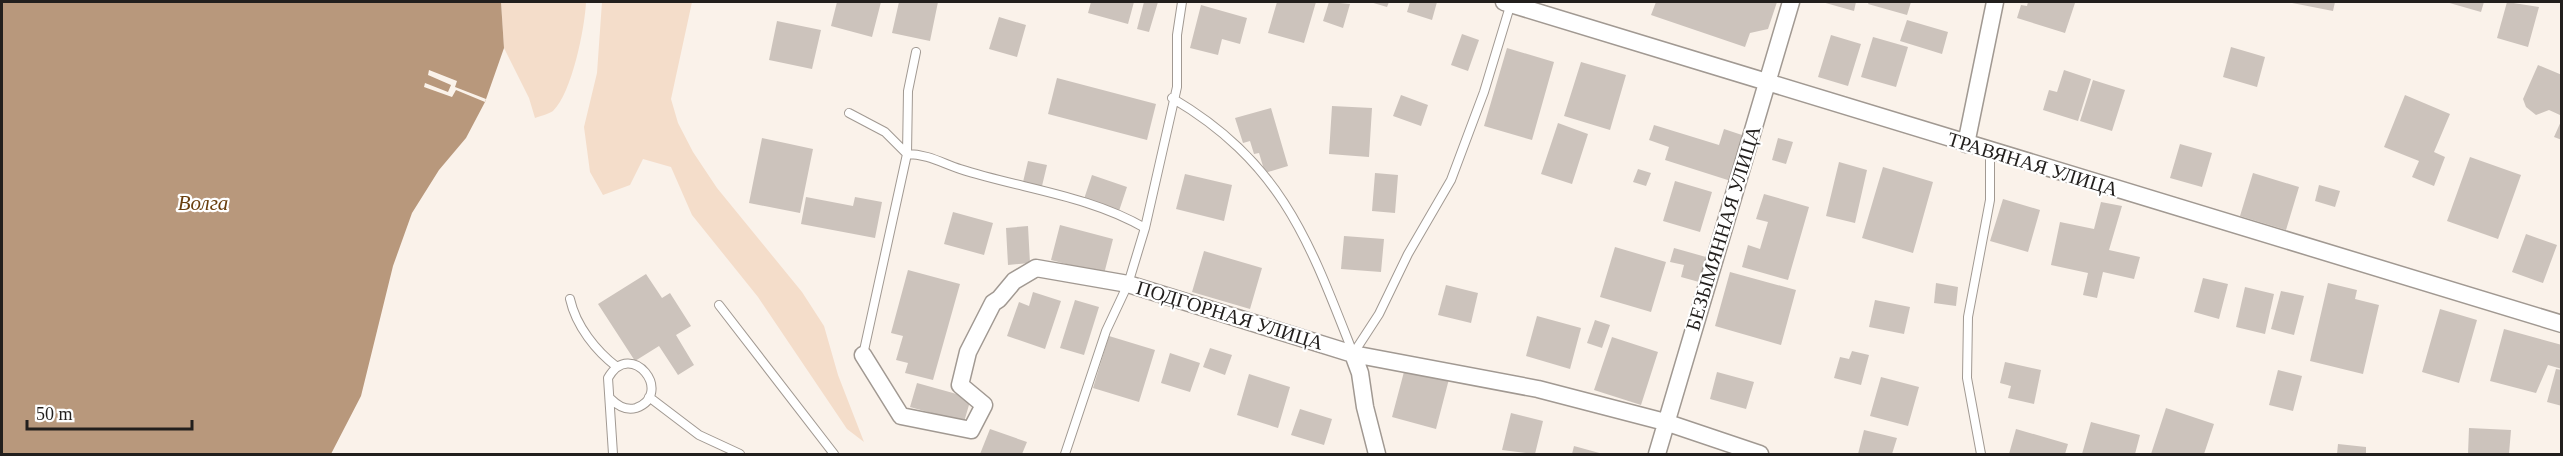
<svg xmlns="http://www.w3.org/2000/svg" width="2563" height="456" font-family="'Times New Roman',serif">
	<rect width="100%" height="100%" fill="#faf2ea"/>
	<path fill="#f4ddca" d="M501,2H586C585,27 572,93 553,111C549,114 540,116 535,118L529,98L504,48Z
		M602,2H692L671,99L678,123L693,152L717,188L802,292L824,326L838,375L864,442L847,429L758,297L692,215L671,167L643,159L630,185L603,195L590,172L584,127L597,73Z"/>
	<path fill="#b8987c" d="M2,2H501L504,48L485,102L466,138L439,170L412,213L393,266L361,396L331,454H2Z"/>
	<path fill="#faf2ea" d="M429,70L457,81L455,87L486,99L485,102L456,90L452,97L424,87L425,83L448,92L451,85L428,75Z"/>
	<path fill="#ccc3bc" d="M837,2H881L872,37L831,26Z
		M899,2H938L930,41L892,33Z
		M1091,2H1134L1128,24L1088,13Z
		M1144,2H1158L1149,32L1137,29Z
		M1277,2H1316L1304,43L1268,33Z
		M1329,2L1350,4L1343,28L1323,21Z
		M1370,2H1389L1387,7Z
		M1410,2H1437L1432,20L1407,12Z
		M1656,2H1777L1768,29L1750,33L1745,47L1651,15Z
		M1822,2H1856L1854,11Z
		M1869,2H1911L1907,15L1868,4Z
		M2028,2L2075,3L2065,33L2017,18L2021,5L2027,6Z
		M2287,2H2335L2333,11Z
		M2446,2H2484L2481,12Z
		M2507,2L2539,7L2528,47L2497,38Z
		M1201,5L1247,18L1240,44L1222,39L1218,55L1190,48Z
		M999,17L1026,25L1017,57L989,49Z
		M1907,20L1948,32L1942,54L1900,41Z
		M777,21L821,30L812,69L769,60Z
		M1462,34L1479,40L1468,71L1451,65Z
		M1831,35L1861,44L1848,86L1818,77Z
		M1873,37L1908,47L1896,87L1861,77Z
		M2231,47L2265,57L2257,87L2223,77Z
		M1507,48L1554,62L1532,140L1484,126Z
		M1581,62L1626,75L1610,130L1564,116Z
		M2538,65L2562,75L2560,115L2549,110L2536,115L2526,107L2523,99Z
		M2064,70L2091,79L2078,121L2043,110L2049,90L2057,92Z
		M1057,78L1156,104L1147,140L1048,114Z
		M2093,80L2125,90L2112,131L2080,121Z
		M1401,95L1428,105L1421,126L1393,116Z
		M2405,95L2450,114L2434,152L2445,157L2434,186L2412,177L2419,161L2384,147Z
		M1332,106L1372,108L1369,157L1329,154Z
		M1271,108L1288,166L1265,173L1259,153L1254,154L1250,141L1243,143L1235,118Z
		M2562,119V140L2554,137Z
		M1558,123L1588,134L1572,184L1541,174Z
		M1654,125L1719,145L1724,129L1748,137L1734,182L1665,160L1669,147L1649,140Z
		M762,138L813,149L800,213L749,203Z
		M1778,138L1793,142L1786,164L1772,160Z
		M2180,144L2212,153L2202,187L2170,178Z
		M2470,157L2521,175L2498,239L2447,221Z
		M1028,161L1047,165L1042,186L1023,182Z
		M1839,162L1867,170L1855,223L1826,216Z
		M1883,167L1933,182L1913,253L1862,238Z
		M1638,169L1651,173L1646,186L1633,182Z
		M1375,173L1398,175L1395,213L1372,211Z
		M2253,173L2299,187L2286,230L2240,216Z
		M1185,174L1232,185L1224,221L1176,209Z
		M1092,175L1127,187L1119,211L1084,199Z
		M1675,181L1712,192L1700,232L1663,221Z
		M2319,185L2340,191L2335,207L2315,201Z
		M1764,194L1809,207L1788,280L1742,267L1748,245L1760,249L1768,222L1756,219Z
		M806,197L853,206L855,197L882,202L875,238L801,224Z
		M2003,199L2040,210L2028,252L1990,241Z
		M2101,202L2122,206L2109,250L2140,257L2134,279L2103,272L2097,298L2083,295L2088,273L2051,265L2060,222L2094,229Z
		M953,212L993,223L984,255L944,244Z
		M1060,225L1113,239L1104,274L1051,260Z
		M1028,226L1030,263L1008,265L1006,228Z
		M2526,234L2557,245L2543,283L2512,272Z
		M1344,236L1384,239L1381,272L1341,269Z
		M1615,247L1666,262L1651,312L1600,297Z
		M1674,248L1706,257L1699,282L1681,277L1684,265L1670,262Z
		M1204,251L1262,268L1250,309L1192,292Z
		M908,270L960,284L933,380L905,373L908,363L896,360L903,336L891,333Z
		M1730,272L1796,290L1781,345L1715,326Z
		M646,274L662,298L670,293L691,326L676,335L694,365L678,375L659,346L635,361L598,304Z
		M2203,278L2228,284L2219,319L2194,312Z
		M1936,283L1958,287L1956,306L1934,303Z
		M2328,283L2357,290L2355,299L2379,305L2363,374L2310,361Z
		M1446,285L1478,293L1471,323L1438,315Z
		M2245,287L2274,294L2265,334L2236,327Z
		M2281,291L2304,296L2294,335L2271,329Z
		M1033,292L1061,301L1045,349L1007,336L1019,302L1029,306Z
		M1075,300L1099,307L1084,355L1060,348Z
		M1875,300L1910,307L1904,334L1869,327Z
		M2440,309L2477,320L2459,383L2422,372Z
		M1537,316L1581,328L1570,369L1526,356Z
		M1595,320L1610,325L1602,348L1587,343Z
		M2504,329L2562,345V369L2548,365L2536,393L2490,381Z
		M1109,336L1155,350L1139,402L1093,388Z
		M1612,337L1658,352L1641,405L1594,390Z
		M1210,348L1232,355L1225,375L1203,367Z
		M1852,351L1869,355L1861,385L1834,378L1840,357L1849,359Z
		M1170,353L1200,363L1190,392L1161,383Z
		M2005,362L2041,370L2034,404L2008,398L2011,386L2000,383Z
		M1405,368L1449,379L1436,429L1392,417Z
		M2556,369L2562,370V406L2547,402Z
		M2278,370L2302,376L2293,411L2269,405Z
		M1717,372L1754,382L1746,409L1710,399Z
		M1249,374L1290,387L1278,428L1237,415Z
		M1881,377L1919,387L1908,426L1870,416Z
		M917,383L971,398L964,422L910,407Z
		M2166,408L2214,424L2204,454H2151Z
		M1300,409L1332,419L1324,445L1291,435Z
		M1511,413L1543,421L1535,454L1502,450Z
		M2091,422L2140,435L2135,454H2082Z
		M2469,428L2511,430L2509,454H2468Z
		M990,429L1027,442L1022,454H980Z
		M2016,429L2068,444L2065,454H2009Z
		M1864,430L1897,438L1892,454H1858Z
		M2338,444L2366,447V454H2337Z
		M1574,446L1603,454H1572Z"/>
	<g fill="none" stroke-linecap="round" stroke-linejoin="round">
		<g stroke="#a19992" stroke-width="10">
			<path id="lane" d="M1172,98C1282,163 1309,241 1353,353
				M849,113L885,132L907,154C927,154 942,163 960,169C1022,189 1088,195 1145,228
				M570,299C576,326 596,351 617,367
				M719,305L834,454
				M1353,354L1379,314L1408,254L1451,180L1484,92L1511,3
				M863,355L907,154L908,91L916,52
				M649,397L699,435L740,454
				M611,399C618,406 626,411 636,408C675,394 631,337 608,378L613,454
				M1065,454L1106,331L1128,284L1145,228L1177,87V35L1182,2
				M1981,454L1967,378L1968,317L1990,200V152"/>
		</g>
		<g stroke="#a19992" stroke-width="19">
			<path id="street" d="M1504,2L2562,324
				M1966,144L1995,2
				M1353,354L1360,373L1365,407L1377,454
				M863,355L901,416L971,430L984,405L960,385L968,352L993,303L999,299L1014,281L1036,268L1128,284L1353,354L1538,389L1665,422L1760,454
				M1657,454L1791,2"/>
		</g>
		<use href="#lane" stroke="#fff" stroke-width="8"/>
		<use href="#street" stroke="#fff" stroke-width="16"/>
	</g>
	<g text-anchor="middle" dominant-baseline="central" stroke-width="4.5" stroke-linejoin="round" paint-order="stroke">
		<g font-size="20" fill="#221f1d" stroke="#fff">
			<text transform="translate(2033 164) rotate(17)">ТРАВЯНАЯ УЛИЦА</text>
			<text transform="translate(1723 228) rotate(-73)">БЕЗЫМЯННАЯ УЛИЦА</text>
			<text transform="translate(1230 315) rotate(17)">ПОДГОРНАЯ УЛИЦА</text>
		</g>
		<g font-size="21" font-style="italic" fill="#6a3f0e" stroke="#fff">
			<text x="203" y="203">Волга</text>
		</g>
	</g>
	<rect width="2563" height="456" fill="none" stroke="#221f1d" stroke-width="6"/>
	<path d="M27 420v9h165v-9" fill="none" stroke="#221f1d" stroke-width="3"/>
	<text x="36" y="420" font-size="18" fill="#221f1d" stroke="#ffffff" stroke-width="4.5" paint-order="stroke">50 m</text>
</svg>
